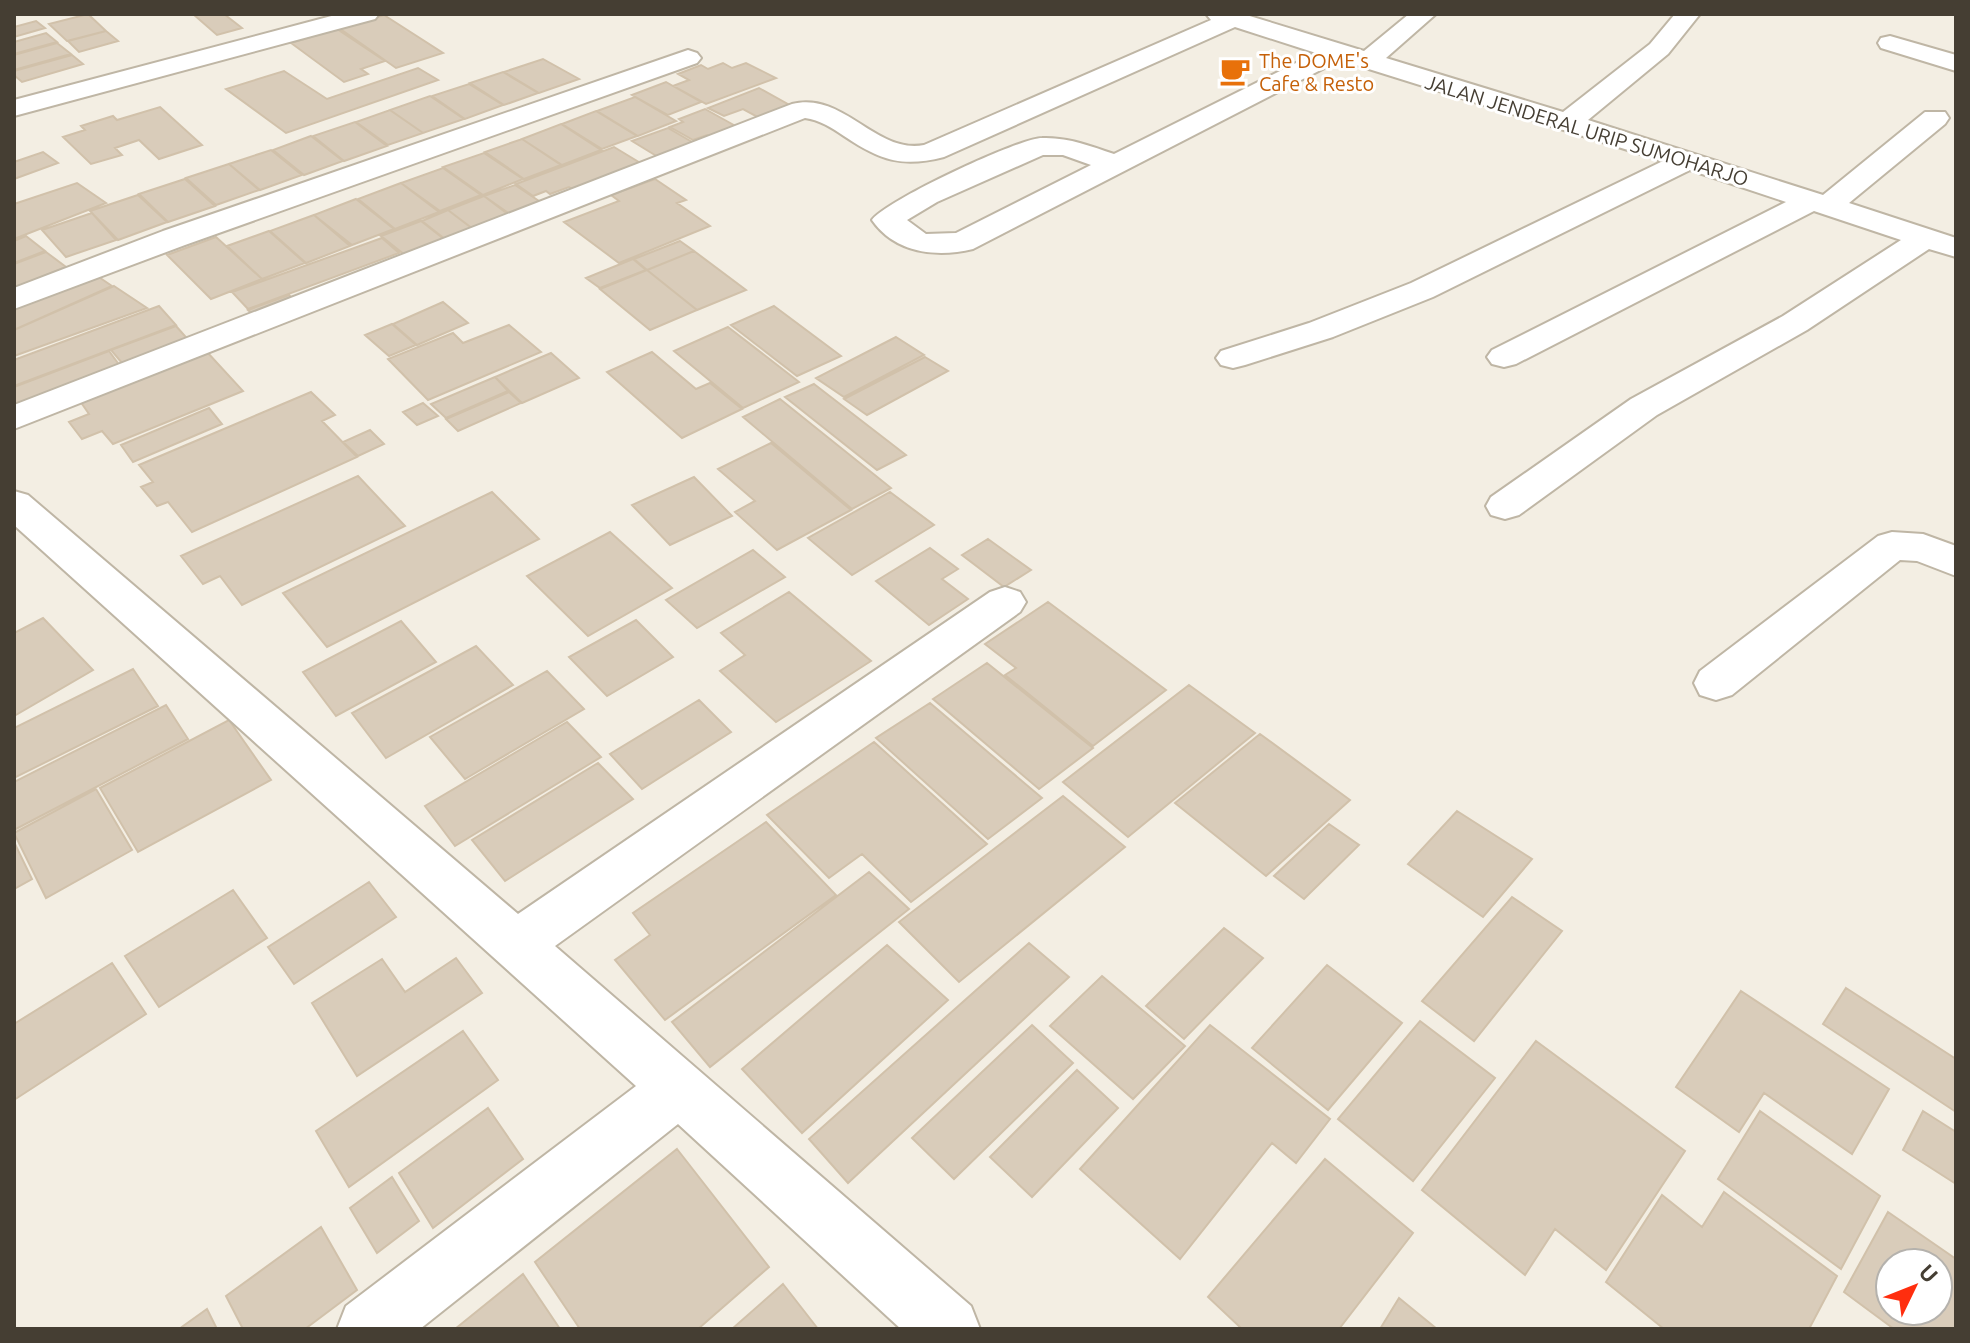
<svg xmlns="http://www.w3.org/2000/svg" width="1970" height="1343" font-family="Ubuntu,sans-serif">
	<rect width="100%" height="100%" fill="#f3eee3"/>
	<path fill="#d9ccba" stroke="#d1c1aa" stroke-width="2" fill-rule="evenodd" d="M88,14L106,31L67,41L49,24Z
		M193,14H224L242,28L217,35Z
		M384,15L443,53L396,68L339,28Z
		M36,21L45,28L14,37V27Z
		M337,29L385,61L361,69L368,74L344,82L291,43Z
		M106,31L118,41L79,52L68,41Z
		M46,33L57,42L14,54V42Z
		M57,43L71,54L14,70V55Z
		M72,55L83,64L22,82L14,75V71Z
		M543,59L579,79L539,93L504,72Z
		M723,63L732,68L746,63L776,78L706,104L673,86L689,80L678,74L701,65L708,69Z
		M418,68L438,80L286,133L226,89L284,71L327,99Z
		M503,72L538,93L504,105L470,83Z
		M666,82L701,102L668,115L632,95Z
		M469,84L503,105L465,119L432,96Z
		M759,88L795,108L763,120L743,109L724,116L708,108Z
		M430,96L464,119L423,133L390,110Z
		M635,97L676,121L638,136L597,111Z
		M160,107L202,145L159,159L139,140L115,148L122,155L91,164L63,137L85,130L81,126L113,116L117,120Z
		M705,109L741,129L714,140L707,135L693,140L670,127L683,122L679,119Z
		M390,110L423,133L388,145L356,122Z
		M596,111L637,136L602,149L562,124Z
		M355,122L387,146L344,161L313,136Z
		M561,124L601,150L562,165L522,139Z
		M668,128L699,146L663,160L632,141Z
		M311,136L343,161L304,175L273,150Z
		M522,139L561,165L524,179L485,152Z
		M614,147L647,167L579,193L569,187L550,194L546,191L533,196L516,184Z
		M271,150L302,175L260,190L229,164Z
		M43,152L58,163L14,179V162Z
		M484,153L523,179L483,195L443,167Z
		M229,164L259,190L216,205L186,178Z
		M443,168L481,195L440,211L401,183Z
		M185,179L215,206L168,222L139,194Z
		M655,179L686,200L677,203L710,226L619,263L564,222L619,201L611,195Z
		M77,183L106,203L14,239V204Z
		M401,183L439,212L395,229L358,199Z
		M515,185L545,205L514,217L484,196Z
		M138,195L167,222L118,240L90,211Z
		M484,196L513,218L477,232L448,210Z
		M356,199L394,229L352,245L314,215Z
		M448,210L477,232L450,243L422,221Z
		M92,213L116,240L66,257L42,230Z
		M314,215L350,246L306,263L270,231Z
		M421,221L449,243L410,259L381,236Z
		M269,231L305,263L262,279L227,246Z
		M26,236L45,251L14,263V241Z
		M216,237L262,279L211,299L167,255Z
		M382,238L399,253L248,309L232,292Z
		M680,241L694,251L647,270L634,259Z
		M694,251L746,290L697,310L647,270Z
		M46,252L66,267L14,288V264Z
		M633,259L646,270L600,288L586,278Z
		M647,270L697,310L650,330L600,289Z
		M90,271L112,286L14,330V304Z
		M114,286L147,308L14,356V330Z
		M289,295L297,303L257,318L248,310Z
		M443,302L468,323L417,345L393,324Z
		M159,306L176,325L14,386V360Z
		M774,306L841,356L797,376L731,325Z
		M392,324L416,345L389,356L365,335Z
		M509,325L541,352L428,400L388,359L453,333L463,343Z
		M176,326L192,344L127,369L111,350Z
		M728,327L799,382L743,408L674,351Z
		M896,337L924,355L844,397L816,378Z
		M109,351L123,370L14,411V387Z
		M207,352L243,391L113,444L102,431L82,439L69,422L89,414L80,401Z
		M652,352L696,389L710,383L742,409L682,438L607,372Z
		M551,353L579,378L522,403L495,377Z
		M925,357L948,371L867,415L844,399Z
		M495,377L508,391L446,418L431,404Z
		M814,384L906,455L877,470L785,397Z
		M311,392L335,415L322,421L357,457L192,532L168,502L157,506L141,487L153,482L139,465Z
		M509,392L521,403L458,431L446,419Z
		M780,399L891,488L852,509L743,417Z
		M423,403L438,416L417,425L403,412Z
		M209,408L222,424L133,462L121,445Z
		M370,430L384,444L358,456L343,442Z
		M771,443L851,510L777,550L735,512L755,501L718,469Z
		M358,476L405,526L242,605L220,576L203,584L181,556Z
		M694,477L732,516L670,545L632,505Z
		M492,492L539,539L327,647L283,593Z
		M890,492L934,525L852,575L808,538Z
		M610,532L672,588L588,636L527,576Z
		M988,539L1031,570L1004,587L962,555Z
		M930,548L958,569L942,579L968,599L929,625L876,581Z
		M753,550L785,577L697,628L666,600Z
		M789,592L871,661L776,722L720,671L745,655L721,633Z
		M1048,602L1166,690L1093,746L1005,675L1016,668L985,644Z
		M43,618L93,670L14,716V633Z
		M636,620L673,657L607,696L569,657Z
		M401,621L436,662L336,716L303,672Z
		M476,646L513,685L386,758L352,713Z
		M987,663L1093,748L1039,789L933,699Z
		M133,669L158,706L14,778V728Z
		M547,671L584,709L465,779L430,737Z
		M1189,685L1255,733L1128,837L1063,782Z
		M699,700L731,732L642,789L610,754Z
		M930,703L1042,798L988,839L876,738Z
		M166,705L188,739L14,830V782Z
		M229,720L271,780L138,852L100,788Z
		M567,722L601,757L455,846L425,806Z
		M1260,734L1350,800L1266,876L1175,803Z
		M874,742L987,844L911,902L862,854L829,878L767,815Z
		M598,763L633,799L505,881L472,840Z
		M96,789L132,850L46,898L14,833Z
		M1063,796L1125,847L959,982L899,922Z
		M1457,811L1532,859L1483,917L1408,864Z
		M766,822L836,895L665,1020L615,960L650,935L633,913Z
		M1329,824L1359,845L1304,899L1274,876Z
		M14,842L32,879L14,889Z
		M869,872L909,909L710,1067L672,1022Z
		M369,882L396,917L294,984L268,947Z
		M233,890L267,938L159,1007L125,956Z
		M1512,897L1562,931L1474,1041L1422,1001Z
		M1224,928L1263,958L1184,1039L1146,1006Z
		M1029,943L1069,977L848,1183L809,1139Z
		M887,945L948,1000L802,1133L742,1069Z
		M456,958L482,993L357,1076L312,1003L382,959L405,992Z
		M112,963L146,1014L14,1100V1024Z
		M1327,965L1402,1023L1328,1110L1252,1048Z
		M1102,976L1185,1046L1133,1099L1050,1026Z
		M1846,988L1956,1059V1112L1823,1024Z
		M1741,991L1889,1089L1852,1154L1764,1093L1739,1132L1676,1087Z
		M1420,1021L1495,1078L1413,1181L1338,1119Z
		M1032,1025L1073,1063L954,1179L912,1138Z
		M1210,1025L1330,1119L1296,1163L1272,1143L1180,1259L1080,1169Z
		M463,1031L498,1080L349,1187L316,1131Z
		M1536,1041L1685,1151L1606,1270L1555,1229L1525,1275L1422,1190Z
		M1077,1070L1118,1108L1032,1197L990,1157Z
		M488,1108L523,1159L433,1228L399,1173Z
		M1760,1111L1880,1196L1841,1269L1718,1179Z
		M1923,1111L1956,1132V1184L1903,1150Z
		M677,1149L769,1267L698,1329H580L535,1262Z
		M1325,1159L1413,1233L1339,1329H1242L1208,1297Z
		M392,1177L419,1221L377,1253L350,1208Z
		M1724,1192L1837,1276L1809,1329H1664L1606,1282L1662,1195L1702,1227Z
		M1888,1212L1956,1259V1329H1894L1844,1292ZM1890,1263H1938V1311H1890Z
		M321,1227L357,1290L305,1329H243L226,1296Z
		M523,1274L560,1329H455Z
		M783,1284L818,1329H732Z
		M1399,1298L1437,1329H1380Z
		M207,1309L217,1329H179Z"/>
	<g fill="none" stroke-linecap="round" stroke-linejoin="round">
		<g stroke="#bfb6a5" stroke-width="4">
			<path id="minor" d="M339,14H379L375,19L14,116V100Z
				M1206,14H1243L1364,51L1409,14H1436L1386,58L1563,112L1650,44L1675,14H1700L1668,54L1588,120L1823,195L1925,112H1945L1949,118L1945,124L1849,203L1956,238V257L1929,249L1807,330L1657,415L1519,515L1505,519L1491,515L1486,506L1491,497L1631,399L1783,316L1901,240L1814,211L1516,364L1504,367L1492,364L1487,357L1492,350L1786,202L1690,170L1433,297L1333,337L1245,365L1233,368L1221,365L1216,358L1221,351L1309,323L1411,283L1663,161L1340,60L973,249C936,258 895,253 872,220C885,201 1019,138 1042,138C1068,137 1090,146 1114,154L1316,53L1235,27L944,157C901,168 880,160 844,136C832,128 820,120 805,118L14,429V405L792,104C844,91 875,154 924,145L1211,20ZM1043,155H1063L1091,165L956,233L926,234L907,220L937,202Z
				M1890,36L1956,55V71L1881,48L1878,43L1881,38Z
				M688,50L697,53L701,58L697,63L185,245L14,309V288L163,231Z
				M14,491L28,495L518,914L990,592L1005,587L1020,592L1026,602L1020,612L555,946L971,1306L980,1329H901L678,1124L420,1329H337L346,1306L636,1086L14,525Z
				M1892,532L1923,534L1956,546V576L1917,561L1900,560L1732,695L1716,700L1700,695L1694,683L1700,671L1878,536Z"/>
		</g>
		<use href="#minor" fill="#fff" fill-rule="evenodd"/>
	</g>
	<defs>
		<g id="cafe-bare" transform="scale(2.4)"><path d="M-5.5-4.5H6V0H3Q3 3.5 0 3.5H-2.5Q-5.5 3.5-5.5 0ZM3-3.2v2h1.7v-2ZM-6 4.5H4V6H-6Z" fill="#e8710a" stroke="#fff" stroke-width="2.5" paint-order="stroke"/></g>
	</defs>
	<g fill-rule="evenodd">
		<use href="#cafe-bare" x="1235" y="71"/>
	</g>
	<g text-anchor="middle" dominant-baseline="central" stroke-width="6" stroke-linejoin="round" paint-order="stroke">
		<g font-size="20" fill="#c56008" stroke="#fff" text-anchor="start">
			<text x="1259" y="60">The DOME's<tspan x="1259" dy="23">Cafe &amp; Resto</tspan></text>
		</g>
		<g font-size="20" fill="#453e33" stroke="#fff">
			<text transform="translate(1587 130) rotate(17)">JALAN JENDERAL URIP SUMOHARJO</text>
		</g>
	</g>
	<rect width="1970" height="1343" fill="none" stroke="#453e33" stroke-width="32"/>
	<g transform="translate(1914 1287) rotate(47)"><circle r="38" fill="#ffffff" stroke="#b5b2ad" stroke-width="2"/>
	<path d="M0-6L14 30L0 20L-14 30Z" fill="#ff2e0e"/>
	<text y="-12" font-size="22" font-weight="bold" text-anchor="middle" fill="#453e33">U</text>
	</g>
</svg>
